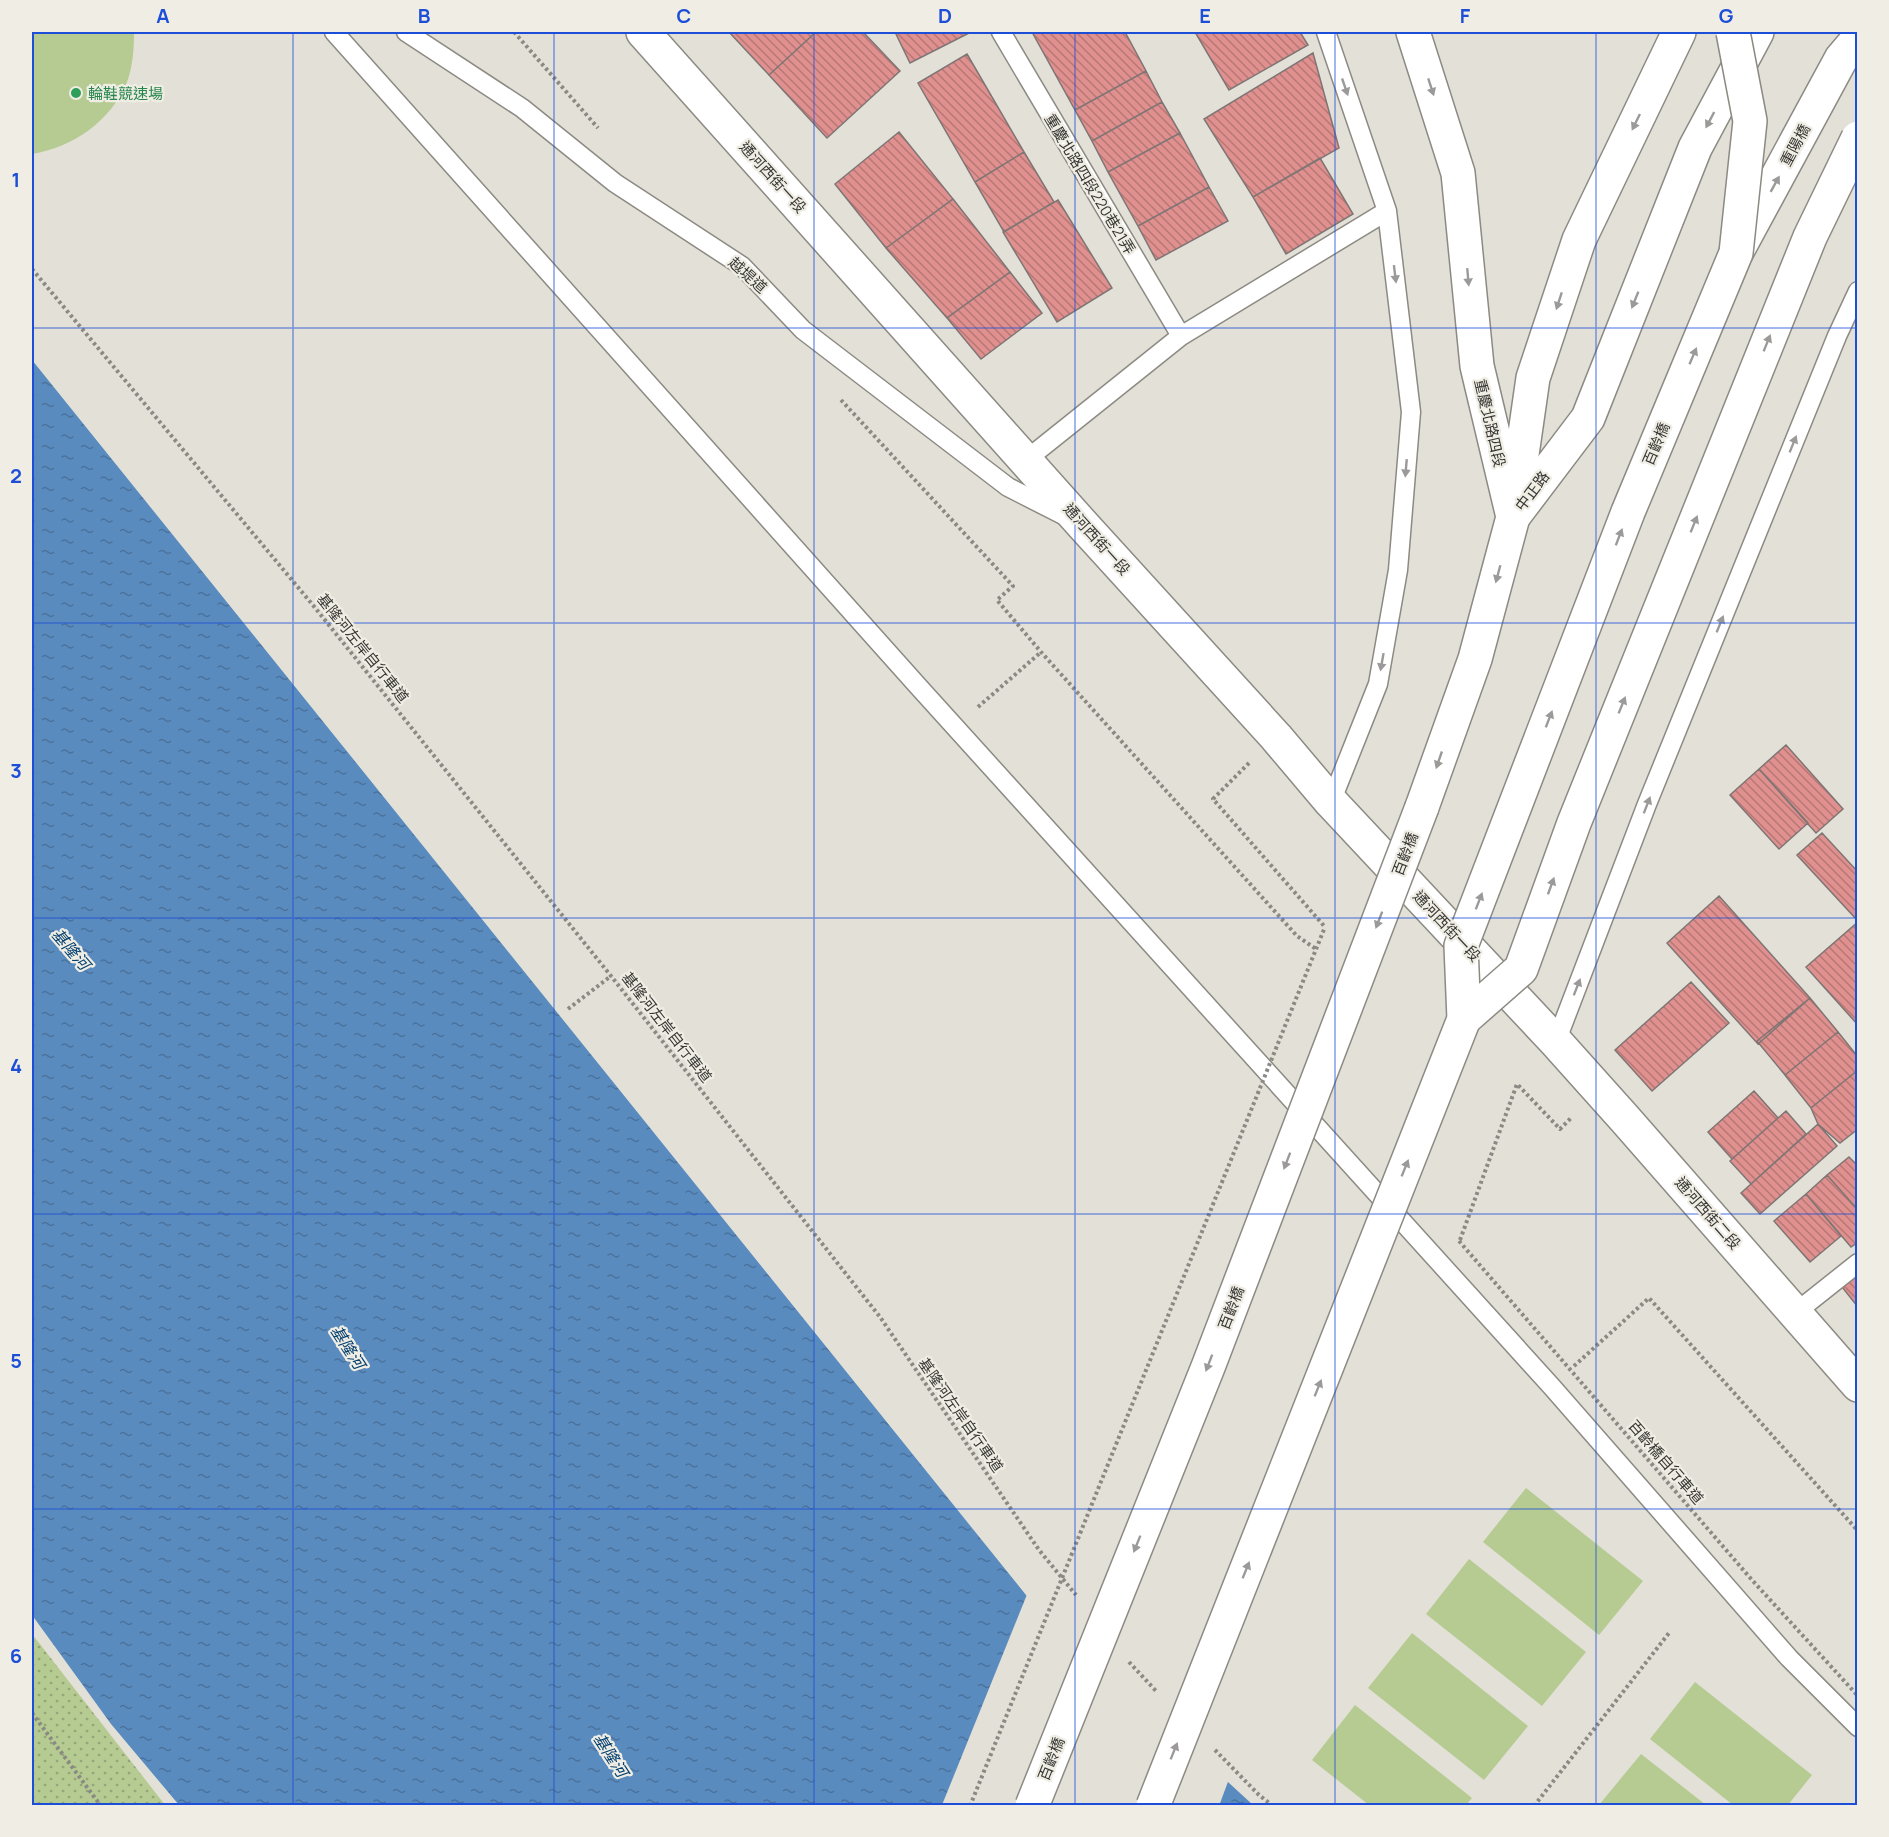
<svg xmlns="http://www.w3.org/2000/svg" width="1889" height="1837" font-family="Manrope,'Noto Sans TC',sans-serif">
	<defs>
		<pattern id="grass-dots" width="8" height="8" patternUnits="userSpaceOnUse" patternTransform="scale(1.5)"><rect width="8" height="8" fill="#b5cb91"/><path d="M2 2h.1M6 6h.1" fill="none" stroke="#94a677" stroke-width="1.8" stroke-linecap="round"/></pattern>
		<pattern id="water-ripples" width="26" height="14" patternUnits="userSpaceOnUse" patternTransform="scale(1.5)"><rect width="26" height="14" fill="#598bbf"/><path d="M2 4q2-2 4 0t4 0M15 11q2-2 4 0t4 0" fill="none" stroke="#4a729c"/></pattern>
		<pattern id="building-back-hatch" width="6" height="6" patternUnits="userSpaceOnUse" patternTransform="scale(1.5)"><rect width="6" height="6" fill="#e0918f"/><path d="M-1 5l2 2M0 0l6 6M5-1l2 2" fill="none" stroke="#b67775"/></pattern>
	</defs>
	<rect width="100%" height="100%" fill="#e2e0d7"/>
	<path fill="url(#grass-dots)" d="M32,1634L165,1805H32Z"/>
	<path fill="#b5cb91" d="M32,32H134C134,48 133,66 127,82C110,122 73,147 32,154Z
		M1526,1488L1643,1581L1599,1635L1483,1542Z
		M1469,1559L1586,1652L1542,1706L1426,1614Z
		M1412,1633L1528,1726L1484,1780L1368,1688Z
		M1695,1682L1812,1775L1788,1805H1733L1650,1739Z
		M1355,1705L1472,1798L1466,1805H1369L1312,1760Z
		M1641,1754L1706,1805H1599Z"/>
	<path fill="url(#water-ripples)" d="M32,360L1030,1600L1253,1805H179L111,1724L32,1615Z"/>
	<path fill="#e2e0d7" d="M1028,1592L1229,1779L1219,1806L942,1805Z"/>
	<path fill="url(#building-back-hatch)" stroke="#7e7574" stroke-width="1.5" d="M729,32H816L769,75Z
		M816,32H863L900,71L827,138L769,75Z
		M895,32H971L910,63Z
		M1032,32H1125L1146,71L1075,110Z
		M1195,32H1300L1308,45L1229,90Z
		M1313,53L1339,148L1253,197L1204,119Z
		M967,54L1024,152L975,182L918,83Z
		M1146,71L1162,102L1092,141L1075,110Z
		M1162,102L1180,133L1108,172L1092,141Z
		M899,132L953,199L886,248L835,184Z
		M1180,133L1209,187L1138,226L1108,172Z
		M1024,152L1054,202L1004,232L975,182Z
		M1320,158L1353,214L1286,254L1253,197Z
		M1209,187L1228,221L1156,260L1138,226Z
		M953,199L1010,272L947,318L886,248Z
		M1058,200L1112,288L1057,322L1003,232Z
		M1010,272L1042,313L981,359L947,318Z
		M1786,745L1843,809L1816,833L1759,769Z
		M1759,769L1808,823L1779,849L1730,795Z
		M1822,833L1858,872V921L1797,855Z
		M1719,896L1810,998L1758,1044L1667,943Z
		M1858,922V1025L1806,967Z
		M1691,982L1729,1023L1652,1091L1615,1050Z
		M1810,998L1838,1032L1785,1075L1757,1041Z
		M1838,1032L1858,1057V1070L1811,1108L1785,1075Z
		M1858,1070V1129L1840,1143L1818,1124L1811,1108Z
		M1754,1091L1778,1118L1732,1159L1708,1132Z
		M1786,1111L1806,1134L1751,1184L1730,1161Z
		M1818,1124L1837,1146L1760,1214L1741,1193Z
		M1849,1157L1858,1166V1210L1827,1175Z
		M1827,1175L1858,1210V1242L1851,1247L1806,1194Z
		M1806,1194L1841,1236L1810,1262L1774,1221Z
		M1858,1267V1307L1838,1282Z"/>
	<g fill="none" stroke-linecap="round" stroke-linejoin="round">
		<g stroke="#8c8a82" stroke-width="21">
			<path id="service" d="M334,32L917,685L1552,1387L1789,1658L1858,1727
				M406,32L522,108L615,183L742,266L803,330L1008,487L1063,515
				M1001,32L1181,336
				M1326,32L1387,211L1411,412L1398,570L1378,684L1331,802
				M1026,460L1181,336L1387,211
				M1556,1042L1647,804L1837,336L1858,291
				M1795,1313L1858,1263"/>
		</g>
		<g stroke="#8c8a82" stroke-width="36">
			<path id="minor" d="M643,32L1083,525L1276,737L1331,802L1556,1042L1625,1119L1858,1385"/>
		</g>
		<g stroke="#8c8a82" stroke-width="36">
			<path id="tertiary" d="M1513,517L1533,378L1579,240L1679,32"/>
		</g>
		<g stroke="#8c8a82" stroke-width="36">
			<path id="secondary" d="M1736,253L1841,59L1858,39
				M1513,517L1588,418L1695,148L1757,32"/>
		</g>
		<g stroke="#8c8a82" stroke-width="36">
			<path id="primary" d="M1413,32L1458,173L1477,366L1513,517L1475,659L1422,807"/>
		</g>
		<path stroke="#8a8983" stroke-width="4" stroke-dasharray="3 3" stroke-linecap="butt" d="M514,32L598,128
			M32,269L312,604L611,976L880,1317L1039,1550L1076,1595
			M841,400L1013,586L997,600L1041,652L1297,936L1316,949
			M978,707L1041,652
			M1249,763L1213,799L1325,927
			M568,1009L611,976
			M1460,1240L1517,1084L1560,1129L1572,1117
			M1574,1366L1649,1298L1858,1531
			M1129,1662L1157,1692
			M32,1713L101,1806
			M1215,1750L1259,1795L1273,1806
			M1534,1806L1669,1633"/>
		<use href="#service" stroke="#fff" stroke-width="18"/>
		<use href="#minor" stroke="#fff" stroke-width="33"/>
		<use href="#tertiary" stroke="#fff" stroke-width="33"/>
		<use href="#secondary" stroke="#fff" stroke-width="33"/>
		<use href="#primary" stroke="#fff" stroke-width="33"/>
		<g stroke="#8c8a82" stroke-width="36" stroke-linecap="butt">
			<path id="tertiary-bridge" d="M1464,1019L1521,969L1574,823L1810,237L1858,138"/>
		</g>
		<g stroke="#8c8a82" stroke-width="36" stroke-linecap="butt">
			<path id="primary-bridge" d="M1032,1806L1208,1367L1422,807
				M1153,1806L1464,1019L1461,946L1628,512L1736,253L1750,121L1733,32"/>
		</g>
		<path stroke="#8a8983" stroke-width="4" stroke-dasharray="3 3" stroke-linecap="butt" d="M1459,1241L1752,1580L1858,1696
			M970,1806L1325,927"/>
		<use href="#tertiary-bridge" stroke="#fff" stroke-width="33"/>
		<use href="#primary-bridge" stroke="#fff" stroke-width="33"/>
	</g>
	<defs><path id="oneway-solid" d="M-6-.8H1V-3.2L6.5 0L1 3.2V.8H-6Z" transform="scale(1.5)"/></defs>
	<g fill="#9b9a99">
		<use href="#oneway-solid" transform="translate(1345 87) rotate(71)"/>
		<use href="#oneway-solid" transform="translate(1431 87) rotate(72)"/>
		<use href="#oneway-solid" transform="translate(1710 120) rotate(118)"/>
		<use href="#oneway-solid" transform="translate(1636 122) rotate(116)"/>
		<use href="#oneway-solid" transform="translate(1775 184) rotate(-61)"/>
		<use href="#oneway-solid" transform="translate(1395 274) rotate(83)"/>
		<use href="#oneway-solid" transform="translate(1468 277) rotate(85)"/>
		<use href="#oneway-solid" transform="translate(1635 300) rotate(112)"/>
		<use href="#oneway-solid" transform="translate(1559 301) rotate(108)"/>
		<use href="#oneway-solid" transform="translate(1767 343) rotate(-68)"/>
		<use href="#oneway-solid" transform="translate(1693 356) rotate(-67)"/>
		<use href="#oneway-solid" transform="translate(1793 444) rotate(-68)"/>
		<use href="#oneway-solid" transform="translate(1406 468) rotate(95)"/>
		<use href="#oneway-solid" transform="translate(1694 524) rotate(-68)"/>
		<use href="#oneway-solid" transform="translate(1619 537) rotate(-69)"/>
		<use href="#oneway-solid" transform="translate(1498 574) rotate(105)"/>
		<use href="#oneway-solid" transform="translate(1720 624) rotate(-68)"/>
		<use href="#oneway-solid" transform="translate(1382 662) rotate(100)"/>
		<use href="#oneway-solid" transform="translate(1622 705) rotate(-68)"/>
		<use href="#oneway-solid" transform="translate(1549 719) rotate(-69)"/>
		<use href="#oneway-solid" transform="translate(1439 760) rotate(109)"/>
		<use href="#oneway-solid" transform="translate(1647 805) rotate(-69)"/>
		<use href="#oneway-solid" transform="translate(1551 886) rotate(-70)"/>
		<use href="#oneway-solid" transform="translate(1479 901) rotate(-69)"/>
		<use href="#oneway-solid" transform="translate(1379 920) rotate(111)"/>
		<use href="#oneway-solid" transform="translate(1577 987) rotate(-69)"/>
		<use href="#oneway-solid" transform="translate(1287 1161) rotate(111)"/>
		<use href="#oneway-solid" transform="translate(1405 1168) rotate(-68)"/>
		<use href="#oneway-solid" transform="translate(1209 1363) rotate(111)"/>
		<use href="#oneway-solid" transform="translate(1318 1388) rotate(-68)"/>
		<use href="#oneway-solid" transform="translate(1137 1544) rotate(112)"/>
		<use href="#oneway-solid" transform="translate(1246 1570) rotate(-68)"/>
		<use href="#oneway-solid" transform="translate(1174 1751) rotate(-68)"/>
	</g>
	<path fill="none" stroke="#1d4ed8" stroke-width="1.5" stroke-opacity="0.55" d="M293,32V1806M554,32V1806M814,32V1806M1075,32V1806M1335,32V1806M1596,32V1806M32,328H1858M32,623H1858M32,918H1858M32,1214H1858M32,1509H1858"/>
	<circle fill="#2e9e5b" stroke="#efede4" stroke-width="2" cx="76" cy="93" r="6"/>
	<g text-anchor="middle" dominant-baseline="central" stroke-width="4.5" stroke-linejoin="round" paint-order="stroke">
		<g font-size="15" fill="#27864d" stroke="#efede4" text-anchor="start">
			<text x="88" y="93">輪鞋競速場</text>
		</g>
		<g font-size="15" fill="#373633" stroke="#efede4">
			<text transform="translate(1795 145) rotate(-62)">重陽橋</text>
			<text transform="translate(773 177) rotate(48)">通河西街一段</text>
			<text transform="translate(1090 184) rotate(59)">重慶北路四段220巷21弄</text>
			<text transform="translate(748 275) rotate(42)">越堤道</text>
			<text transform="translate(1490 423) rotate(77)">重慶北路四段</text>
			<text transform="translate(1656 444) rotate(-67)">百齡橋</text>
			<text transform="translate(1532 491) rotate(-53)">中正路</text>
			<text transform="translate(1097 539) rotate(48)">通河西街一段</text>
			<text transform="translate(363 648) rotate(51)">基隆河左岸自行車道</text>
			<text transform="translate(1405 854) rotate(-69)">百齡橋</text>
			<text transform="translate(1447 926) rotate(47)">通河西街一段</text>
			<text transform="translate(667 1027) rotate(52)">基隆河左岸自行車道</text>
			<text transform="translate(1708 1213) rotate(49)">通河西街二段</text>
			<text transform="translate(1231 1308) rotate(-69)">百齡橋</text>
			<text transform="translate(961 1415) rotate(55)">基隆河左岸自行車道</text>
			<text transform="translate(1666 1462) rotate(49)">百齡橋自行車道</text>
			<text transform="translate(1051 1759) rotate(-68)">百齡橋</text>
		</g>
		<g font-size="16" font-style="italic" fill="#033f6f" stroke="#efede4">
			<text transform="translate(71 949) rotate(49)">基隆河</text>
			<text transform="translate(348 1347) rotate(57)">基隆河</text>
			<text transform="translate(611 1755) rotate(57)">基隆河</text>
		</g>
	</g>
	<rect width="1889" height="1837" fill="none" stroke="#efede4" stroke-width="66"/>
	<rect x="33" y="33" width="1823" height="1771" fill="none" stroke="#1d4ed8" stroke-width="2"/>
	<g font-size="20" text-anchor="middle" font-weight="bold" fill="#1d4ed8">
		<text x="163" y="23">A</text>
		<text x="424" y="23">B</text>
		<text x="684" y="23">C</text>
		<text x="945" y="23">D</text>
		<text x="1205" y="23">E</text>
		<text x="1465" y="23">F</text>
		<text x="1726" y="23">G</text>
		<text x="16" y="187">1</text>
		<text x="16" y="483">2</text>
		<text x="16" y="778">3</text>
		<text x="16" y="1073">4</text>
		<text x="16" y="1368">5</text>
		<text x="16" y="1663">6</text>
	</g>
</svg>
